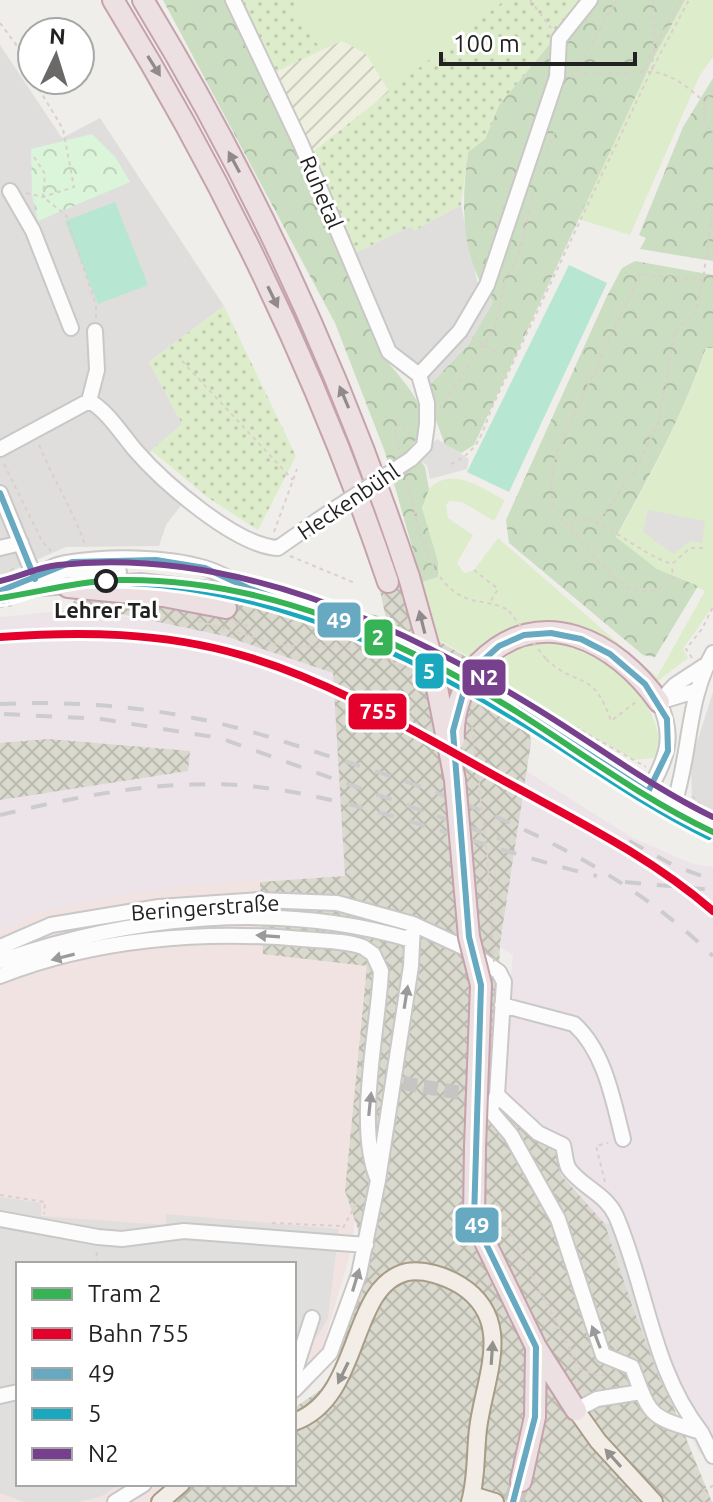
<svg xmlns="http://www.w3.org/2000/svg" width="713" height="1502" font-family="Ubuntu,sans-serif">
	<defs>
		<pattern id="construction-cross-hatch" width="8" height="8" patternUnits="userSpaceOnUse" patternTransform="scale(2)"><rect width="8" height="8" fill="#d9d9cd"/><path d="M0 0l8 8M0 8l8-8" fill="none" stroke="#babab0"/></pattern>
		<pattern id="farmland-furrows" width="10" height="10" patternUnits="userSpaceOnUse" patternTransform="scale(2)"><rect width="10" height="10" fill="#efefdf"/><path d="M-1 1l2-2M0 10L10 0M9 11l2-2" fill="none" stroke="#cdcdbf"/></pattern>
		<pattern id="forest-crowns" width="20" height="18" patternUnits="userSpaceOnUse" patternTransform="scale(2)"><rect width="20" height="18" fill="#cbdec1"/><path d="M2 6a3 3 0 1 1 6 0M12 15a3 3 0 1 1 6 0" fill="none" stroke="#aebea6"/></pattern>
		<pattern id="park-crowns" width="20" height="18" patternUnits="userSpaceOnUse" patternTransform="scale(2)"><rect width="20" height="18" fill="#daf5da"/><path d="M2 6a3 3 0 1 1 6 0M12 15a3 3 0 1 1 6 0" fill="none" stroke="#bbd2bb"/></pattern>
		<pattern id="garden-dots" width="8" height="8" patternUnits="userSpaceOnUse" patternTransform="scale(2)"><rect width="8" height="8" fill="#ddeccb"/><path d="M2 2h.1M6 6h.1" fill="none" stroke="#bdcaae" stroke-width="1.8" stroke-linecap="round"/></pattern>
	</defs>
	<rect width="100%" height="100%" fill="#f0eeeb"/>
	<path fill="#dfdedc" d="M0,45L62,138L100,118L224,306L149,362L182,424L139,462L182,504L166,525L159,546L66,547L0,576Z
		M461,205L477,281L493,302L469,344L425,390L418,365L392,348L353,254L411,226L414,230Z
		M713,692V815L692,798L691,761Z"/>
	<path fill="#f1e3e1" d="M258,879L311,882L400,904L350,1255L311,1387L294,1403V1264H18V1484H176L149,1502H0V930L48,909L171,887Z"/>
	<path fill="#ede4e9" d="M69,610L191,625L327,665L507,759L633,838L693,864L713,867V1450L700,1454L660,1380L497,1110L513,955L494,943L311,882L258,879L171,887L48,909L0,930V617Z"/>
	<path fill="url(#construction-cross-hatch)" d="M395,568L415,627L524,691L531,743L500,943L494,1106L556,1147L561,1175L605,1224L633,1308L712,1502H150L180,1484H294V1408L332,1382L346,1353L327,1345L341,1316L362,1241L345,1191L367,966L263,954L260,882L345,876L333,673L225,636L73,604L80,580L236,579L386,618L376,573Z
		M48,739L190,751L188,771L0,800V743Z"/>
	<path fill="url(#farmland-furrows)" d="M342,40L366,54L390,93L310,154L272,74Z"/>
	<path fill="#ddeccb" d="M297,0H505L390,93L366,54L342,41L322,50L294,15Z
		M685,0H713V57L700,75L630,235L578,219L652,61Z
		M707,347L713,348V606L683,649L688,658L654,684L608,645L501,635L471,658L439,640L422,582L438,577C438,553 425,533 423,510C422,502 425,493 431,487C454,466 482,489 505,500L494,521L462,502L450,501L446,505L448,518L473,535L457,563L464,573L474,570L498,538L657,677L705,591L657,569L616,538C651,476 683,414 707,347Z
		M543,641C597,646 658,691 660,749L653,758L634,760L487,676L515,649Z"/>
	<path fill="url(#forest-crowns)" d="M163,0H226L239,18L381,353C403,384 440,410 411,447L425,467L429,489L422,508L438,562V577L422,582L385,452L335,323Z
		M586,0H685L652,61L474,445L461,453L445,445L425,390L469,344L493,302C460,259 461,204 468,152L485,139L499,105Z
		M713,78V261L640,249L646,238L639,235L683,127Z
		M635,261L713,275V348H706C683,415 650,475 616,537L657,569L698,586L655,657L643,655L509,543L506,520L606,298L622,268Z"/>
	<path fill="url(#park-crowns)" d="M92,134L116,158L130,182L38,221L32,195L31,149Z"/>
	<path fill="url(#garden-dots)" d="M237,0H297L294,15L322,50L272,74Z
		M505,0H586L499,105L485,139L468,152L461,205L414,231L411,226L353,254L310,154Z
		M224,306L296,456L258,530L207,497L151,450L182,424L149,362Z"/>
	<path fill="#b7e6d2" d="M115,202L148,285L98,304L65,221Z
		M569,265L607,283L509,492L467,472Z"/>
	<path fill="#e0dfde" d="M437,439L469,459L467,469L430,479L427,466L417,458Z
		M648,510L705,521L702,543L691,541L673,554L643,532Z
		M0,1197L41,1203V1216L166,1225V1214L339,1229L328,1318L319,1334L294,1360V1264H18V1484H119L102,1496L79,1502H24L0,1493Z
		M616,1223L682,1408L686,1427L660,1380L633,1308L605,1224Z"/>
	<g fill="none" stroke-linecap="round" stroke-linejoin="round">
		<path stroke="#c7c5c3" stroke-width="14" stroke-dasharray="14 7" stroke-linecap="butt" d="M403,1083L472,1095L480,1102"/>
		<path stroke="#c7c5c3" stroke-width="20" stroke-dasharray="20 10" stroke-linecap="butt" d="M513,1502L521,1481"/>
		<g stroke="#c9c8c7" stroke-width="18">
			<path id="minor" d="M233,0L301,144L389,352L419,375L427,403V424L424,446L411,459
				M10,191L33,231L71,328
				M419,375L460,331L487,285L557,77L559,39L590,0
				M89,401L97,370L95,331
				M0,449L89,401C107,410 123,436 136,451C163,482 236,546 278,548L318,520
				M0,493L39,588
				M0,548L21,543
				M37,579L119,572
				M12,590C31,583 46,566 66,563C107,556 165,556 205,568C223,573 238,585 255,591C333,618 407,644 479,685C557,731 630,791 713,828
				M0,591L141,581L248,594
				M659,702L675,685L707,664
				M659,702L695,691
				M648,792C666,759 676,738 659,702
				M673,807C691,756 686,701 713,653
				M0,947L51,925L159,907L259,900L337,903L413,924L465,948L499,972L504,982L497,1095L490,1110L511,1135L558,1219L603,1355L632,1367C651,1417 648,1416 701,1432L713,1456
				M0,961C129,916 279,900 412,940
				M0,976C93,939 203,930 302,939C322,941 344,940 363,947L373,954L381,971C378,1031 355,1127 378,1180
				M502,1005L574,1024C605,1052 613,1100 623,1139
				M497,1095L538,1133L563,1145C565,1152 565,1163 569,1169C582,1187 606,1194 616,1216C647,1288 652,1370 701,1432
				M0,1219L98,1237L122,1239L184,1231L366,1245
				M294,1352L299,1358L294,1376
				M299,1358L312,1318
				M294,1390L330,1353L359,1274L378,1180L411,966L413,924
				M0,1396L18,1392
				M576,1410L597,1399L641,1392
				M115,1502L144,1484"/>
		</g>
		<g stroke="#a79c86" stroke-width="20">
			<path id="major" d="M576,1410L598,1441L654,1502
				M294,1422C363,1398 348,1286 407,1272C424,1269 445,1276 460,1285C516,1320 484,1378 478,1429C475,1454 477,1477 470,1502
				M472,1495L495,1502
				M160,1502L181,1484"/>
		</g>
		<g stroke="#c5a2ac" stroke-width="24">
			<path id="highway" d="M113,0C225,183 319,378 388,582
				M143,0C254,182 342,375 409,577
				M68,587L163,596L226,608
				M479,663C540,601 616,641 659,702
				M475,1147L474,1219L536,1347L576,1410
				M521,1481L535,1417L536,1350"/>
		</g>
		<path stroke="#dccecd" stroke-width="2" stroke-dasharray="4 4" stroke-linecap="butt" d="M530,0L551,28
			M653,0L654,46
			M0,23L32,66
			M652,70L653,53
			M576,72C602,77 625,71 650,72C671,72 696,92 708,107
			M642,73L680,0
			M571,78L617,0
			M44,81L48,88
			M713,89L705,103L704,123L713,133
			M548,150L554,133
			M34,157L45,174L43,197L66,215L96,305V318
			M541,170L550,174
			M26,193L43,197L74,187L63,129L39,89L43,81
			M472,337L500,354
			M182,361L293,480
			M440,408L495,328L505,280L520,251L533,194
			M39,445C54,481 73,510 86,547
			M399,450L395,430L398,425L410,434
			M4,464L42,541L51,551
			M451,464C478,452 482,434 492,407L651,71L689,0
			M407,479C417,517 424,576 461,596C477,604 495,601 509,611
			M599,520L634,472L658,424L675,331L696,310L702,282
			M572,529C596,558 634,618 673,578L672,565
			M274,532L297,469
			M703,548H690L672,564C641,555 602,517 576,517L571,528C545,509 551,483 556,454L640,274L703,280L713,207
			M290,556L355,583
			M474,570L498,589L490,602
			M5,576L15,567
			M0,607L15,605
			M359,613L372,618
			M238,620L250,627
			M198,621L286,646L356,647L415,672
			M235,623L251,628
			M692,658L686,649L702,629L713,607
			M546,659C576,688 593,668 611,721L637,701
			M547,711L646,767
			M692,796L703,807
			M605,1182L596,1146L608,1143
			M0,1195L45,1202L44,1214
			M492,1197L580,1369L598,1376L610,1374
			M272,1223L341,1226
			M343,1228L361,1195
			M96,1264L97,1249
			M695,1493L713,1486"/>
		<use href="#minor" stroke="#fdfcfc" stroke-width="14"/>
		<use href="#major" stroke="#f3ede7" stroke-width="16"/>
		<use href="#highway" stroke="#ece0e2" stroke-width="20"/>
		<path stroke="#ccc" stroke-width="4" stroke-dasharray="16 16" stroke-linecap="butt" d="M0,704C65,701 130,705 194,718C237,726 280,740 322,754C461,797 608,853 713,956
			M4,714L101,719L220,738L501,839
			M0,815C83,795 172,777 258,787C370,800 486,850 597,876
			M629,841L675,866L713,880
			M625,882L713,890"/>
		<g stroke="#c9c8c7" stroke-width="18" stroke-linecap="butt">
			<path id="minor-bridge" d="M318,520L411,459"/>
		</g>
		<g stroke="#c5a2ac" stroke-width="24" stroke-linecap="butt">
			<path id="highway-bridge" d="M409,577L430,652L455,780L469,937L481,985L475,1147
				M454,740C452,711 463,686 479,663"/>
		</g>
		<path stroke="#dccecd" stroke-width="2" stroke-dasharray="4 4" stroke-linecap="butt" d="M509,611L546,659
			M472,727L487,851L494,963"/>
		<use href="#minor-bridge" stroke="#fdfcfc" stroke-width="14"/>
		<use href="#highway-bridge" stroke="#ece0e2" stroke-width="20"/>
		<g stroke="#fff" stroke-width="12">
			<path id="bus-1" d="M0,493L35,579
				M0,591L72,562L156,560L205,568L248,588L370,631L421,654L520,710L648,792
				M513,1502L535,1417L536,1347L474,1219L481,985L469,937L453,731L463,694L478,665L499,646L524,635L551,633L581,639L610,654L645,684L667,719L668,751L648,792"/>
		</g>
		<g stroke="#fff" stroke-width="12">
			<path id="bus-2" d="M1,601C24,598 43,586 65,584C232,571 388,640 527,726C588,764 645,806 709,837"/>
		</g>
		<g stroke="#fff" stroke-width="12">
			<path id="bus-3" d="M0,581C20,577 37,567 58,565C230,547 395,621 537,709C596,745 651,787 713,817"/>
		</g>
		<use href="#bus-1" stroke="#68a9c2" stroke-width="6"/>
		<use href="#bus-2" stroke="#1aa8be" stroke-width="6"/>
		<use href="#bus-3" stroke="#76408c" stroke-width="6"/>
		<g stroke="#fff" stroke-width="14">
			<path id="rail-1" d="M0,637C81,631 162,632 241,655C336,682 422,736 508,783C579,822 651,857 713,911"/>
		</g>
		<use href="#rail-1" stroke="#e4002b" stroke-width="8"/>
		<g stroke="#fff" stroke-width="12">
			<path id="tram-1" d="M0,598C40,592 79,581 120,580C263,578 398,637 517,712C582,753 643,799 713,832"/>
		</g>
		<use href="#tram-1" stroke="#37b355" stroke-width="6"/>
	</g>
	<defs><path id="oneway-solid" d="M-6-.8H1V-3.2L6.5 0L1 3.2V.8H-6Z" transform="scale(2)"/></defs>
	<g fill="#918a8c">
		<use href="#oneway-solid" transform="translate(154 66) rotate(58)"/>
		<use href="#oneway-solid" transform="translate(234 162) rotate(-118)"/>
		<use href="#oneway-solid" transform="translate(273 297) rotate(64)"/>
		<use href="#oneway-solid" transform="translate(344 397) rotate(-113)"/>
		<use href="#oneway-solid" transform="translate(422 622) rotate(-104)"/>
	</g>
	<g fill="#9a9a9a">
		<use href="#oneway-solid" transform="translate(268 936) rotate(-176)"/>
		<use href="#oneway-solid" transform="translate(63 957) rotate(166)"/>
		<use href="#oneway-solid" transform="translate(406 997) rotate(-81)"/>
		<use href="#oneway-solid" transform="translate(370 1104) rotate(-84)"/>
		<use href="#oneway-solid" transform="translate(356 1280) rotate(-73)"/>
		<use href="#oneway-solid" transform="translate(596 1337) rotate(-111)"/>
	</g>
	<g fill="#95928e">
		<use href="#oneway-solid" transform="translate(492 1353) rotate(-86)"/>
		<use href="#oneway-solid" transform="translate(343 1373) rotate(116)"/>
		<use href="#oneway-solid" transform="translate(613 1458) rotate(-132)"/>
	</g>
	<circle fill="#fff" stroke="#222" stroke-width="4" cx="106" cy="581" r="10"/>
	<g text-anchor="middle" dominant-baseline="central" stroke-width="6" stroke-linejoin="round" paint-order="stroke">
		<g font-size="22" fill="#222" stroke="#fff">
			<text transform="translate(322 192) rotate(67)">Ruhetal</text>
			<text transform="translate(348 501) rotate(-34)">Heckenbühl</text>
			<text transform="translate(205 907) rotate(-4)">Beringerstraße</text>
		</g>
		<g font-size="22" font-weight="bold" fill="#222" stroke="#fff">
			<text x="106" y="609">Lehrer Tal</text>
		</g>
	</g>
	<g stroke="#fff" stroke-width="3">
		<rect x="316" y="601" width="46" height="38" rx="8" fill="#68a9c2"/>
		<rect x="363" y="618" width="31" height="39" rx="8" fill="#37b355"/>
		<rect x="414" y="652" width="31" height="38" rx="8" fill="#1aa8be"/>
		<rect x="461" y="658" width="46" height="39" rx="8" fill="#76408c"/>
		<rect x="347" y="692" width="61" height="39" rx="8" fill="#e4002b"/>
		<rect x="454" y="1206" width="46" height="38" rx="8" fill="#68a9c2"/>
	</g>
	<g font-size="22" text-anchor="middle" font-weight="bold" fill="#fff">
		<text x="339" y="628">49</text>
		<text x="378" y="645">2</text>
		<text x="429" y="679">5</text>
		<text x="484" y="685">N2</text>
		<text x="378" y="719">755</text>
		<text x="477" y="1233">49</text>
	</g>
	<rect x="16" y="1262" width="280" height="224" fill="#ffffff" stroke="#a7a7a7" stroke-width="2"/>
	<rect x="32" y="1288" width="40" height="12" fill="#37b355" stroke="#a7a7a7" stroke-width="2"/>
	<text x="88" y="1302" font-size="24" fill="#222222">Tram 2</text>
	<rect x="32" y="1328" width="40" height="12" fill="#e4002b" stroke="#a7a7a7" stroke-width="2"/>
	<text x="88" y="1342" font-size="24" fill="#222222">Bahn 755</text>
	<rect x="32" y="1368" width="40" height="12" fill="#68a9c2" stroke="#a7a7a7" stroke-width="2"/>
	<text x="88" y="1382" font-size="24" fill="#222222">49</text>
	<rect x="32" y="1408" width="40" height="12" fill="#1aa8be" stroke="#a7a7a7" stroke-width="2"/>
	<text x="88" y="1422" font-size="24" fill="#222222">5</text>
	<rect x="32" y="1448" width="40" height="12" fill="#76408c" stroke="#a7a7a7" stroke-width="2"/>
	<text x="88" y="1462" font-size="24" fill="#222222">N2</text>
	<g transform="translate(56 56) rotate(4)"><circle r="38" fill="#ffffff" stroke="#a7a7a7" stroke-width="2"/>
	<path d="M0-6L14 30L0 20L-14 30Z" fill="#6a6968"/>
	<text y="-12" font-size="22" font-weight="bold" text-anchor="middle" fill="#222222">N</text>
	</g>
	<path d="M441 52v12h194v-12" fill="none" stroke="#222222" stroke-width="4"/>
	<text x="453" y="52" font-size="24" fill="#222222" stroke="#ffffff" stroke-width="6" paint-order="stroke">100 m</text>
</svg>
